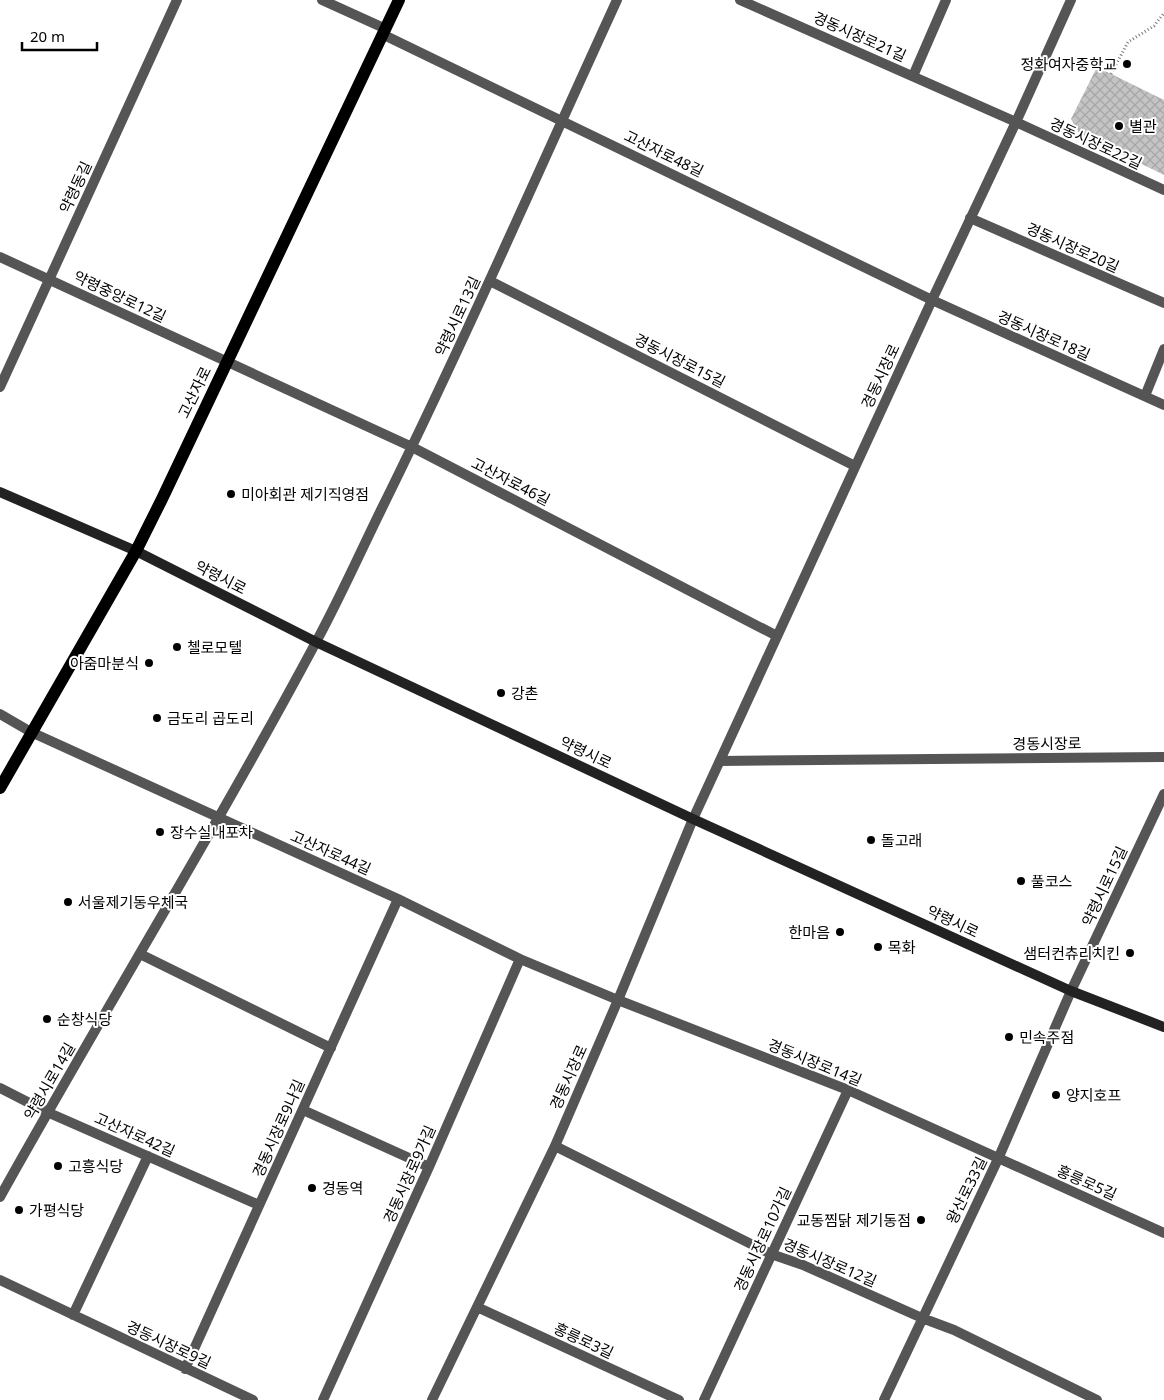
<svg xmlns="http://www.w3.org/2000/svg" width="1164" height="1400" font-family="'Noto Sans','Noto Sans KR',sans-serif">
	<defs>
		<pattern id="building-cross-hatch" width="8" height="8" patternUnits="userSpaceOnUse" patternTransform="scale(1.25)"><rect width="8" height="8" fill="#c4c4c4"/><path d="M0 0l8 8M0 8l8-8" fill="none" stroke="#a7a7a7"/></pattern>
	</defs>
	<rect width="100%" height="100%" fill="#fff"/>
	<path fill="url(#building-cross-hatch)" d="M1097,67L1164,100V175L1079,133L1071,119Z"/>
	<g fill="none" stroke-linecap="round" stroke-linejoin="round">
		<path stroke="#777" stroke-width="3" stroke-dasharray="1 2.5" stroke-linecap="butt" d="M1111,74L1128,42L1154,26L1164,13"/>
		<path stroke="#555" stroke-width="10" d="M322,0L386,29
			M740,0L1016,122L1164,190
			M384,35L932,300L1164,405
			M913,76L946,0
			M970,218L1164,303
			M0,257L412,447L777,636
			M490,281L855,466
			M0,387L177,0
			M1145,396L1164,349
			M0,714L31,732L398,899L520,959L618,1000L848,1090L1164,1233
			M720,761L1164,757
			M140,954L331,1048
			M0,1088L47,1112L259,1205
			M303,1110L429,1167
			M555,1146L771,1254L803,1265L922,1318L954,1330L1097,1400
			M0,1197C103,1012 215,831 315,644C339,600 359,555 381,510C464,342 539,170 617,0
			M0,1280L253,1400
			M477,1307L679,1400
			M73,1315L148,1156
			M185,1369L398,899
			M323,1400L429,1167L520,959
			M432,1400L555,1146L618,1000L693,819L932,300L1016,122L1071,0
			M704,1400L848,1090
			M884,1400L998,1159L1071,991L1164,794"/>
		<path stroke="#222" stroke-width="10" d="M0,492L136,551L316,642L693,819L1071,991L1164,1027"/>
		<path stroke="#000" stroke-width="12" d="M0,788L136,551L162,499L399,0"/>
	</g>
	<g fill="#000" stroke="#fff" stroke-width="2">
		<circle cx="1127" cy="64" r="5"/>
		<circle cx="1119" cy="126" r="5"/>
		<circle cx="231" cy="494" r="5"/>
		<circle cx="177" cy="647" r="5"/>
		<circle cx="149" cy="663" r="5"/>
		<circle cx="501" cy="693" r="5"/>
		<circle cx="157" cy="718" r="5"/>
		<circle cx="160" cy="832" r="5"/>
		<circle cx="871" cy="840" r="5"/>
		<circle cx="1021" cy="881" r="5"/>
		<circle cx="68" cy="902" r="5"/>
		<circle cx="840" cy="932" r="5"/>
		<circle cx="878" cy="947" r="5"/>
		<circle cx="1130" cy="953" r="5"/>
		<circle cx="47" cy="1019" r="5"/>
		<circle cx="1009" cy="1037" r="5"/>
		<circle cx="1056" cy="1095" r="5"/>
		<circle cx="58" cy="1166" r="5"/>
		<circle cx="312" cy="1188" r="5"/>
		<circle cx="19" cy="1210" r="5"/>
		<circle cx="921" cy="1220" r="5"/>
	</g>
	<g text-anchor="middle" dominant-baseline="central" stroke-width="4" stroke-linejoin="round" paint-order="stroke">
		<g font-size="15" fill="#000" stroke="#fff">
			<text transform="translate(860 36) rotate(24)">경동시장로21길</text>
			<text transform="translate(1096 143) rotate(25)">경동시장로22길</text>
			<text transform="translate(664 153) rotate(26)">고산자로48길</text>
			<text transform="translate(75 187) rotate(-65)">약령동길</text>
			<text transform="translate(1073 247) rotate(24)">경동시장로20길</text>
			<text transform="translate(120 296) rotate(25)">약령중앙로12길</text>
			<text transform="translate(457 316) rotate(-65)">약령시로13길</text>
			<text transform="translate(1044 335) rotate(24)">경동시장로18길</text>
			<text transform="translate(680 360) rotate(27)">경동시장로15길</text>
			<text transform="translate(880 376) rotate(-65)">경동시장로</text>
			<text transform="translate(194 392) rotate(-64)">고산자로</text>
			<text transform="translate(511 481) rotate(27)">고산자로46길</text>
			<text transform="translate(221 577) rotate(27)">약령시로</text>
			<text transform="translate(1047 743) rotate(-1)">경동시장로</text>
			<text transform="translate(586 752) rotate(25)">약령시로</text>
			<text transform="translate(331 852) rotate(24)">고산자로44길</text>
			<text transform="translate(1104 886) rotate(-65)">약령시로15길</text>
			<text transform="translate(953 921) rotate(25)">약령시로</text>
			<text transform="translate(815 1062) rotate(22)">경동시장로14길</text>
			<text transform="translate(568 1077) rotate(-66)">경동시장로</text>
			<text transform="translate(49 1081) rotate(-60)">약령시로14길</text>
			<text transform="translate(278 1128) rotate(-66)">경동시장로9나길</text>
			<text transform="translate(135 1134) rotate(24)">고산자로42길</text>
			<text transform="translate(409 1174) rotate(-66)">경동시장로9가길</text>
			<text transform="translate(1087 1182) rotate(24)">홍릉로5길</text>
			<text transform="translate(966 1190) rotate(-64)">왕산로33길</text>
			<text transform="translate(762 1239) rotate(-65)">경동시장로10가길</text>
			<text transform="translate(830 1262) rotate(23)">경동시장로12길</text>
			<text transform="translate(584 1340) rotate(25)">홍릉로3길</text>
			<text transform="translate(169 1344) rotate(25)">경동시장로9길</text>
		</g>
		<g font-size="15" fill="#000" stroke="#fff" text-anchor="start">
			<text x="1117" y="64" text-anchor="end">정화여자중학교</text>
			<text x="1129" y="126">별관</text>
			<text x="241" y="494">미아회관 제기직영점</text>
			<text x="187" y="647">첼로모텔</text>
			<text x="139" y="663" text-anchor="end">아줌마분식</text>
			<text x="511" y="693">강촌</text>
			<text x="167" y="718">금도리 곱도리</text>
			<text x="170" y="832">장수실내포차</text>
			<text x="881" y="840">돌고래</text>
			<text x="1031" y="881">풀코스</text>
			<text x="78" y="902">서울제기동우체국</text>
			<text x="830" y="932" text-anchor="end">한마음</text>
			<text x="888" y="947">목화</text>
			<text x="1120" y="953" text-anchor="end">샘터컨츄리치킨</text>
			<text x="57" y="1019">순창식당</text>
			<text x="1019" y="1037">민속주점</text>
			<text x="1066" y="1095">양지호프</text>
			<text x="68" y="1166">고흥식당</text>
			<text x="322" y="1188">경동역</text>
			<text x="29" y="1210">가평식당</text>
			<text x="911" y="1220" text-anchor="end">교동찜닭 제기동점</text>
		</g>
	</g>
	<path d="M22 42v8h75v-8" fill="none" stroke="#000000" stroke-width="2.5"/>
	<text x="30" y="42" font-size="15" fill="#000000" stroke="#ffffff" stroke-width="4" paint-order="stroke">20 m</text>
</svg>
